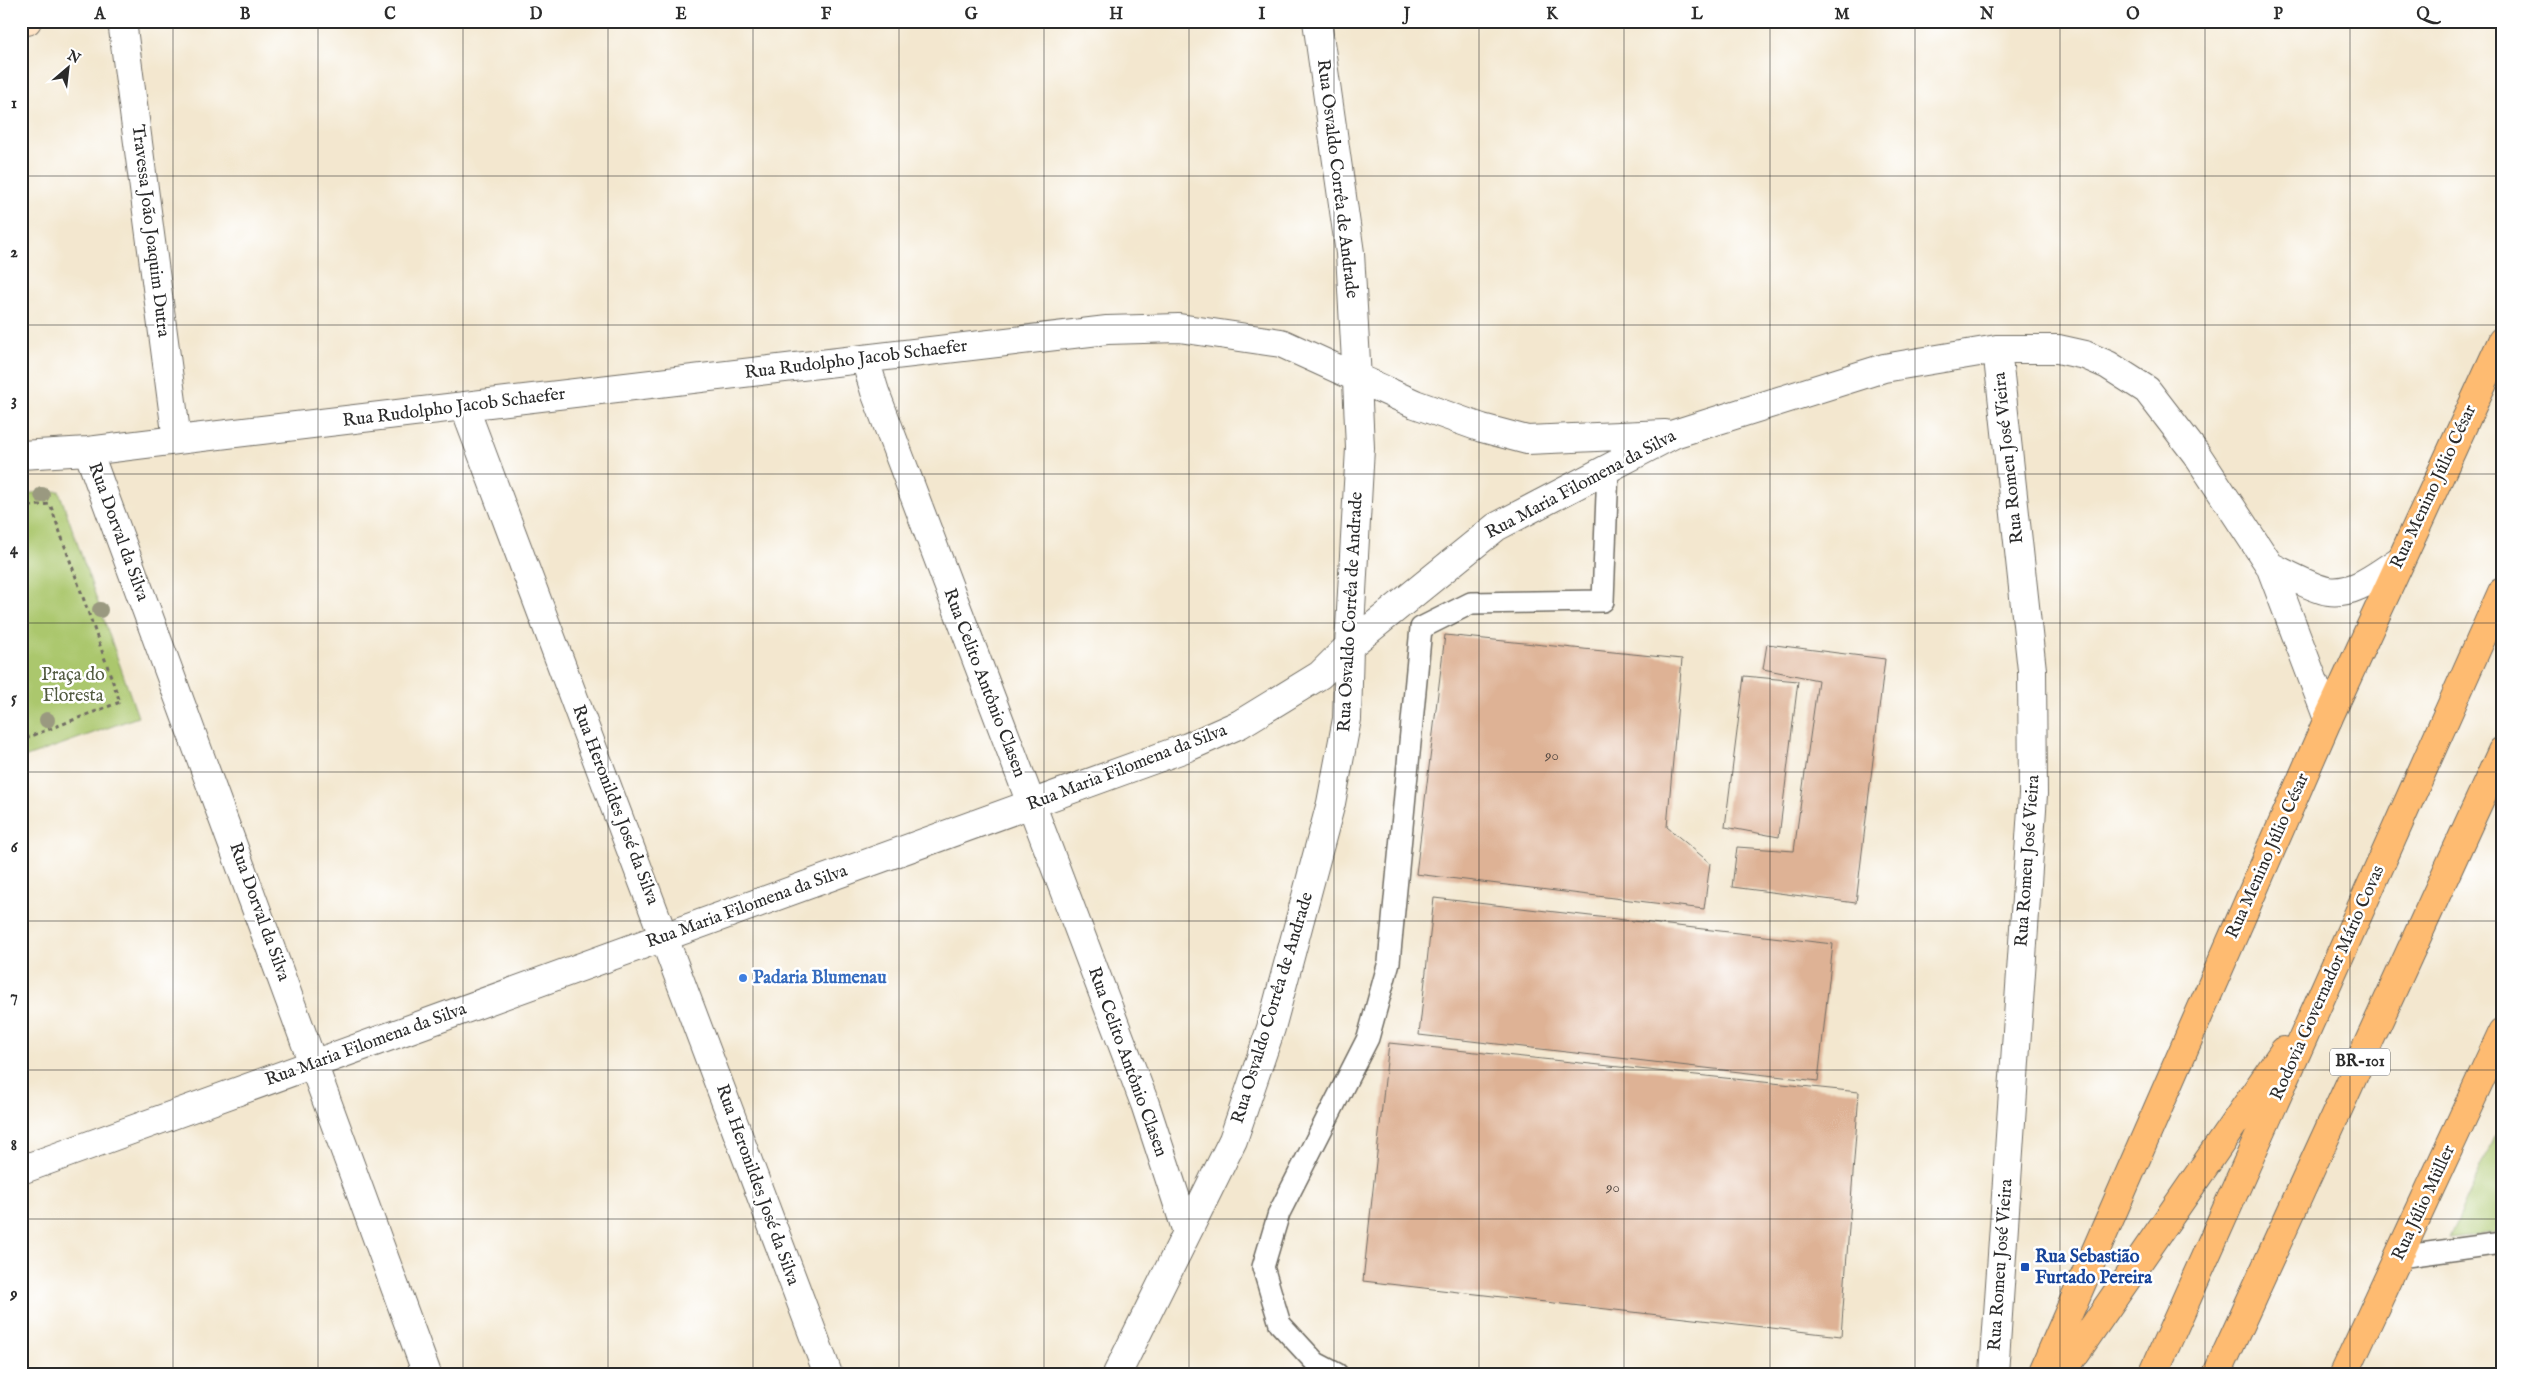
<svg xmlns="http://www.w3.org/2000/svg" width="2523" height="1395" font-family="'IM FELL English',serif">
	<rect width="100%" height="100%" fill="#fff"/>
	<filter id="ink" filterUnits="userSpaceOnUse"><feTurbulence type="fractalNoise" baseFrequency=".02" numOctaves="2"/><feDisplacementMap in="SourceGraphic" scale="10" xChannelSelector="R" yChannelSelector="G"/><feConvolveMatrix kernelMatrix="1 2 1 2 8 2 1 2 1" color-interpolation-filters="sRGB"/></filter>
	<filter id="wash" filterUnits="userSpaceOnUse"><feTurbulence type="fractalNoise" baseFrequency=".0096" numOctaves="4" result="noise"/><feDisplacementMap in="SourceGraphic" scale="20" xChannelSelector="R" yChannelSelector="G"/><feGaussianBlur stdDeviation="1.12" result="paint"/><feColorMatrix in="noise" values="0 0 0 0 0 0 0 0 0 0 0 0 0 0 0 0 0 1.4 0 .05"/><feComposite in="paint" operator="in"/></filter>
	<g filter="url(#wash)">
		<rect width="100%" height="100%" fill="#f3e7cf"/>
		<path fill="#abc76d" stroke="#6b794c" d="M59,491L138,717L21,759V494Z
			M2502,1120V1233L2449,1238Z"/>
		<g id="blocks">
			<path fill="#deb295" d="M1445,635L1682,659L1667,827L1710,863L1704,909L1416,874Z
				M1767,644L1885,659L1856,903L1732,887L1737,847L1794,851L1818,680L1763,669Z
				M1744,676L1798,681L1779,837L1725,827Z
				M1434,898L1833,944L1818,1081L1419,1035Z
				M1389,1043L1859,1092L1841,1336L1363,1281Z"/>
		</g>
	</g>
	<g filter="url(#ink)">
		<use href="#blocks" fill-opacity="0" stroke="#716d64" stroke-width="1"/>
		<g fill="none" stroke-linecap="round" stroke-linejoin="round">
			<g stroke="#716d64" stroke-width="24">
				<path id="lane" d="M2399,1257L2502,1243
					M1337,1374L1316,1363L1280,1324L1263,1267L1279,1213L1368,1038L1389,962L1421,628L1471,603L1603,601L1608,468"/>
			</g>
			<g stroke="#716d64" stroke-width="30">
				<path id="street" d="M122,21L177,440
					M865,359L875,392L1145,1104L1187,1232
					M464,406L828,1374
					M88,451L427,1374
					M21,455L88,451L177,440L1107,330L1179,328L1281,343L1415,404L1482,428L1527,440L1665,434
					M2270,566C2285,573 2314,589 2328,591C2355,595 2378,574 2399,561
					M21,1170L1188,747L1240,724L1320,675L1349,646L1496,527L1674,434L1884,368L1997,349H2058L2085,355L2108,365L2147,390L2197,455L2270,566L2328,719
					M1117,1374L1233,1140L1271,1028L1331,803L1347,719L1349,646L1360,448L1357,380L1350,253L1317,21
					M1994,1374L2033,794L2032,670L1997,349"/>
			</g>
			<g stroke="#716d64" stroke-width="30">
				<path id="secondary" d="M21,22L27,21"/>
			</g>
			<g stroke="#716d64" stroke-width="30">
				<path id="primary" d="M2042,1374L2328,719L2502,341
					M2344,1374L2502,1033"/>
			</g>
			<g stroke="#716d64" stroke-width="30">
				<path id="highway" d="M2061,1374L2284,1051
					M2153,1374L2502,592
					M2217,1374L2502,751"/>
			</g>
			<path stroke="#716d64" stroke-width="3" stroke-dasharray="4 4" stroke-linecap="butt" d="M21,507L50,504L120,702L21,740"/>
			<use href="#lane" stroke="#fff" stroke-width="21"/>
			<use href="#street" stroke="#fff" stroke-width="28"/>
			<use href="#secondary" stroke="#ffe4c6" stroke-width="28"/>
			<use href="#primary" stroke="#febb71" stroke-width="28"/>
			<use href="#highway" stroke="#febb71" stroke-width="28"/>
		</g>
		<g fill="#9a9980">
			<circle cx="42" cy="495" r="8"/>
			<circle cx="100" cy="610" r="8"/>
			<circle cx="47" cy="720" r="8"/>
		</g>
	</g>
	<path fill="none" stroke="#2b2b2b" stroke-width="1" stroke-opacity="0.55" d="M173,21V1374M318,21V1374M463,21V1374M608,21V1374M753,21V1374M899,21V1374M1044,21V1374M1189,21V1374M1334,21V1374M1479,21V1374M1624,21V1374M1770,21V1374M1915,21V1374M2060,21V1374M2205,21V1374M2350,21V1374M21,176H2502M21,325H2502M21,474H2502M21,623H2502M21,772H2502M21,921H2502M21,1070H2502M21,1219H2502"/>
	<circle fill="#3f7fe0" stroke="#fff" stroke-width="2" cx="743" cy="978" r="5"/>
	<rect fill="#1a4fb4" stroke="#fff" stroke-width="2" x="2020" y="1262" width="10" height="10" rx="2.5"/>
	<g text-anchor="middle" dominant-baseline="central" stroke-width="5" stroke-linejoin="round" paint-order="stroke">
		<g font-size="15" fill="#584d46">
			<text x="1552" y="755">90</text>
			<text x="1613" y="1187">90</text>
		</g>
		<rect fill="#fff" stroke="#6b6b6b" stroke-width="1" x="2330" y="1048.5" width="60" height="27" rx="4"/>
		<g font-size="16" font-weight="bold" fill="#2b2b2b">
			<text x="2360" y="1062">BR-101</text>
		</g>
		<g font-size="18" fill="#2b2b2b" stroke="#fff">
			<text transform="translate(1337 179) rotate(83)">Rua Osvaldo Corrêa de Andrade</text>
			<text transform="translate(150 231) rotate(83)">Travessa João Joaquim Dutra</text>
			<text transform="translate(856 360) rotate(-7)">Rua Rudolpho Jacob Schaefer</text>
			<text transform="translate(454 408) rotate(-7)">Rua Rudolpho Jacob Schaefer</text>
			<text transform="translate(2009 458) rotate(-96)">Rua Romeu José Vieira</text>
			<text transform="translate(1581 485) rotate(-28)">Rua Maria Filomena da Silva</text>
			<text transform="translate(2434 487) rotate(-65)">Rua Menino Júlio César</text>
			<text transform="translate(118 532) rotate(70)">Rua Dorval da Silva</text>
			<text transform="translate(1351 612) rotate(-87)">Rua Osvaldo Corrêa de Andrade</text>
			<text transform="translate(984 683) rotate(69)">Rua Celito Antônio Clasen</text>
			<text transform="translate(1127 768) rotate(-21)">Rua Maria Filomena da Silva</text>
			<text transform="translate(615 805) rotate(69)">Rua Heronildes José da Silva</text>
			<text transform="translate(2268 856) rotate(-66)">Rua Menino Júlio César</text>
			<text transform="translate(2028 861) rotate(-86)">Rua Romeu José Vieira</text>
			<text transform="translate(747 907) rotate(-20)">Rua Maria Filomena da Silva</text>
			<text transform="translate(259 912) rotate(70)">Rua Dorval da Silva</text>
			<text transform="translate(2328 983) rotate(-66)">Rodovia Governador Mário Covas</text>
			<text transform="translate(1273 1008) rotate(-73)">Rua Osvaldo Corrêa de Andrade</text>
			<text transform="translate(366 1045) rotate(-20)">Rua Maria Filomena da Silva</text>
			<text transform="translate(1127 1062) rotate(70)">Rua Celito Antônio Clasen</text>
			<text transform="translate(757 1185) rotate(70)">Rua Heronildes José da Silva</text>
			<text transform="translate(2424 1203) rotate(-65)">Rua Júlio Müller</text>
			<text transform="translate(2001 1265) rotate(-86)">Rua Romeu José Vieira</text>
		</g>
		<g font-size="18" fill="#515a3f" stroke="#fff">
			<text x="73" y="675">Praça do<tspan x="73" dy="21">Floresta</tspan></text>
		</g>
		<g font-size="18" font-weight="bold" fill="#366cbe" stroke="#fff" text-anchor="start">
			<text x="753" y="978">Padaria Blumenau</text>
		</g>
		<g font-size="18" font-weight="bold" fill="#164399" stroke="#fff" text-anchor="start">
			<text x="2035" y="1257">Rua Sebastião<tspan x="2035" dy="21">Furtado Pereira</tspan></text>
		</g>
	</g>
	<rect width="2523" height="1395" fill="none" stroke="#fff" stroke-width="55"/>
	<g transform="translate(68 68) rotate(28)" stroke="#ffffff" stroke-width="4" paint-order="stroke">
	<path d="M0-4L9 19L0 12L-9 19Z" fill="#2b2b2b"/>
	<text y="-8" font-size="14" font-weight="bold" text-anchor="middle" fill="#2b2b2b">N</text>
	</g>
	<rect x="28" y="28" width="2468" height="1340" fill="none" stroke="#2b2b2b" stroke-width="2"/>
	<g font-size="16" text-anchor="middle" font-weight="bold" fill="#2b2b2b">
		<text x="100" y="19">A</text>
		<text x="245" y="19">B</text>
		<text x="390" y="19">C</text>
		<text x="536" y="19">D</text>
		<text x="681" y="19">E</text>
		<text x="826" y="19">F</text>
		<text x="971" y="19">G</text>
		<text x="1116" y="19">H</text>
		<text x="1262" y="19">I</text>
		<text x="1407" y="19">J</text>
		<text x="1552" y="19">K</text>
		<text x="1697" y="19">L</text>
		<text x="1842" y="19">M</text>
		<text x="1987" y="19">N</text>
		<text x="2133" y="19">O</text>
		<text x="2278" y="19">P</text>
		<text x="2423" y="19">Q</text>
		<text x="14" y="108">1</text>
		<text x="14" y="257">2</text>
		<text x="14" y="405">3</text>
		<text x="14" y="554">4</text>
		<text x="14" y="703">5</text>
		<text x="14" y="852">6</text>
		<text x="14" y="1001">7</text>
		<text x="14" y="1150">8</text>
		<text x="14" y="1299">9</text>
	</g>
</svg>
